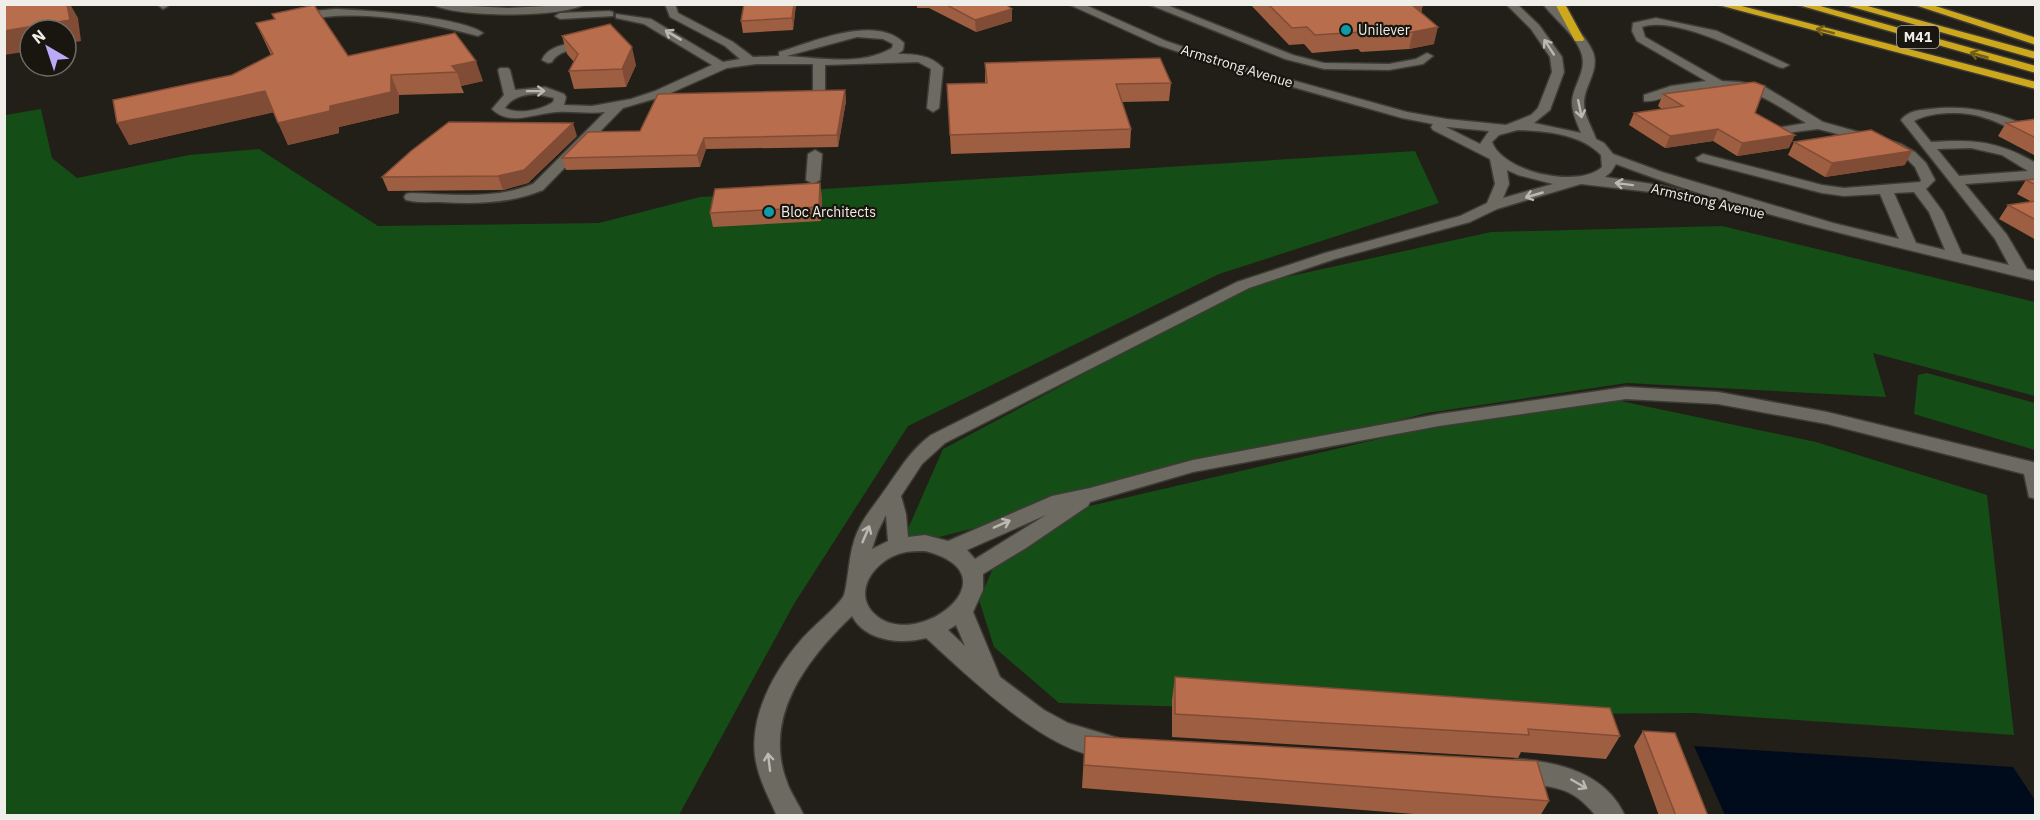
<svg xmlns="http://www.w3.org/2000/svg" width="2040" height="820" font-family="'IBM Plex Sans',sans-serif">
	<rect width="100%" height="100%" fill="#211f17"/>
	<path fill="#154d16" d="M41,109L52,158L77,178L189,155L259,149L378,226L599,223L700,197L1415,151L1439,203L1219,274L908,426L794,604L679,815L5,816V115Z
		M1722,226L2035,302V396L1873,353L1886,397L1627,383L1427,413L900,547L943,449L1250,285L1491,232Z
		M1927,373L2035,403V450L1914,414L1918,375Z
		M1611,399L1816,442L1987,495L2014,735L1694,713L1476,715L1059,703L994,647L979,600L994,566L1081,508L1456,421Z"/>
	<path fill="#000c1b" d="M1694,746L2013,767L2035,800V815H1725Z"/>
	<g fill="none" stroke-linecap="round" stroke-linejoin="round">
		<g stroke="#3d3b36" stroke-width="3">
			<path id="minor" d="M157,4H167L168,6L163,9Z
				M432,4L508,8L585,4C563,18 454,18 432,4Z
				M665,4H675L678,13L733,42L753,57L779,56V52C813,42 875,14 904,43L903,50L898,54C915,54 931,55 943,68L939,108L933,112L927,108L931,69L918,62L825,65V97L819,101L813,97V64H756L727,68L664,96L623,108L543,190C509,204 476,204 439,202C429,202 417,203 406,200L404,197L406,194L411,193C452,194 494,200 533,184L605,112C589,114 573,111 557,112C535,113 510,127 492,109L504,95L498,70L500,68H508L510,70L515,90L545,87L564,94L566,97L564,105L592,106L631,99L655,91L712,65L644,24L616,18V14L651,19L723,62L740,59L725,46L670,17ZM857,37L883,39L893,44L892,48C862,66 821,58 787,56ZM536,94L554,98L553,102C541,110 519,115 505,108C512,97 523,95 536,94Z
				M1068,4H1083L1166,41L1237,65L1407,112L1447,119L1506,125L1531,115L1538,108L1552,72L1550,57L1531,29L1506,4H1517L1539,25L1562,57L1564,72L1550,110L1534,123L1581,133C1577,123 1572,113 1572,102C1573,84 1588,71 1581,52C1574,33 1555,20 1543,4H1554C1566,20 1585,33 1593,52C1600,71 1584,85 1584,103C1584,116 1592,127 1596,139L1604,143L1613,154L1662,172L1833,223L1899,239L1880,194L1844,196L1822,193L1698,161L1696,158L1703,154L1822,185L1844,188L1920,182L1921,180L1915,167L1905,157L1876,144L1818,129L1770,135L1768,132L1770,129L1806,123C1757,93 1745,81 1684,91C1672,93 1656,103 1644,101V95L1671,86L1706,81L1637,41L1632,31L1633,23L1656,18L1717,31L1789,65L1783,68L1779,67C1749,54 1674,15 1642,27L1645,37L1722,81L1740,82L1765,87L1823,122L1901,144L1915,152L1926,163L1935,180L1926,189L1943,212L1962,254L2009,265L1995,239L1901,120C1908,111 1919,110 1930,109C1966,105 1993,111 2025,125L2027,128L2021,132C2009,129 1997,121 1985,118C1966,111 1932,111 1914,121L1931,142C1973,139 1999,141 2036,163V179L1965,184L2007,235L2027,269L2036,271V281C1895,246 1751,216 1616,164L1611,172L1605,177L1659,185L1700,195L1702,198L1695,202L1659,193L1581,184L1497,209L1470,222L1335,259L1249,288L945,443L922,464L901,496L906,514L908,537L925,535L948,541L1052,496L1090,488L1193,460L1439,414L1626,387L1718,392L1827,412L2033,462L2036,463V499L2029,497L2024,474L1827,424L1718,404L1626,399L1439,426L1193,472L1090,502L1088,506L1026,548L983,574V590L973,612L1000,677L1044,710L1068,723L1118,738L1121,746L1118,754C1065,773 963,671 926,638C901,645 865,641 852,616C807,659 762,717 787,782C791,794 799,804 804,816H777C768,796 758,778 755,756C750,714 775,670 801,640C812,627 835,609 843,597C847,592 849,556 853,545C858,524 870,511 882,494C898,472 909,451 931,435L1237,282L1325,253L1460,216L1487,203L1495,184L1490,159L1433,130L1431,127L1433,124L1402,118L1229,69L1158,45ZM1446,127H1447L1489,131L1480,144ZM1518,130C1546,131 1581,134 1601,155L1602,167C1578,189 1503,172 1492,142L1499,135ZM1971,148L2002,155L2028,171L1959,176L1937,149ZM1507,170L1518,175L1553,184L1503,198L1509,184ZM1914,192L1929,212L1945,250L1916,243L1894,193ZM886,515L888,541L872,549L878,531ZM1046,515L975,559L967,550ZM925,551C1016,574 921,649 878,617C849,595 874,560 902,553C909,551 918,551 925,551ZM956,625L965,646L948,630Z
				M1148,4H1164L1293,55L1324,63L1389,64L1416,59L1427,53L1433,56L1423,64L1389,70L1324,69L1285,59Z
				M335,9C364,10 463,17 483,33L478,36C420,21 356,7 297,22L292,19L314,11Z
				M609,11L613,12V16L560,19L555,16L560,13Z
				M588,40L593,43L592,45C579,48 558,50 552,62L548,63L542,60C548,44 574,43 588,40Z
				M815,150L822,154L820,180L813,184L806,180L808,154Z
				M1517,759C1559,762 1606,773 1625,816H1596C1566,778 1545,791 1508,778L1505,770L1508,762Z"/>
		</g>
		<g stroke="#3d3b36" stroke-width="3">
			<path id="highway" d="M1555,4H1565L1584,39L1583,41H1575Z
				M1715,4H1734L2036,82V89Z
				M1795,4H1813L2036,66V73Z
				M1842,4H1860L2036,52V59Z
				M1912,4H1929L2036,38V45Z"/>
		</g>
		<use href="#minor" fill="#6d6a61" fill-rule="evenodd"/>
		<use href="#highway" fill="#cda71c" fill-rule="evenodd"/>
	</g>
	<path fill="#9e5e42" d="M796,4L793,30L743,33L741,21Z
		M917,4H1005L1012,21L976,32L929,8H917Z
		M1250,4H1423L1421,13L1434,44L1409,49L1361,52L1358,49L1312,53L1304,44L1289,45Z
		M272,14L348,56L455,33L483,81L461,86L464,93L399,95V113L339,127V133L288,145L274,112L129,145L232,75L271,55L256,23L275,19Z
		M562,36L636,65L626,87L574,89L569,71L574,62L567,54Z
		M985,63L1171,83L1169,101L1122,102L1131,129L1130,148L951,154L947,84L985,83Z
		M845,90L846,101L838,147L706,149L700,167L566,170L562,158L640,131Z
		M1663,94L1755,113L1789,148L1737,156L1713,141L1665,148L1629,125L1634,113L1662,109L1658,106Z
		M2036,119V156L1998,136L2006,123Z
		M577,136L528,183L503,190L388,191L382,177Z
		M1794,142L1905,165L1825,177L1788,155Z
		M2036,179V240L1999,219L2008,205L2032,202L2017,194L2026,180Z
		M822,197L821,221L713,227L710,213Z
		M1175,677L1620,736L1606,759L1521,752L1518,758L1172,737V700Z
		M1643,731L1708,816H1659L1634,746Z
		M1085,736L1549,801L1540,816H1439L1082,788Z"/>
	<path fill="#814c36" d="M67,4H70L78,18L81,41L66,44V30H30V51L4,55V31Z
		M794,4H796L793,30L792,18Z
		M1405,4H1423L1421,15Z
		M1012,9V21L976,32L975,20Z
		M1438,27L1434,44L1409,49L1413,32Z
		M632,47L636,65L626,87L622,69Z
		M476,61L483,81L461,86L457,72L452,66Z
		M391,75L399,95V113L339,127V133L288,145L278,123L330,106Z
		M845,90L846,101L838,147L837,135Z
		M265,91L275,112L129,145L117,123Z
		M573,123L577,136L528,183L503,190L498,176Z
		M1718,129L1713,141L1665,148L1670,136Z
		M1795,135L1789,148L1737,156L1742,143Z
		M704,138L706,149L700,167L697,155Z
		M1912,151L1905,165L1825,177L1832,163Z
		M820,183L822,197L821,221L819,207Z"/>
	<path fill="#b86d4d" stroke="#814c36" stroke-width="1.5" d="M4,4H67L70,20L4,31Z
		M744,4H794L792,18L741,21Z
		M945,4H1005L1012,9L975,20Z
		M1268,4H1411L1438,27L1413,32L1365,35L1361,32L1315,35L1307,27L1292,28Z
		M314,5L348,56L455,33L476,61L452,66L457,72L391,75V92L330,106V111L278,123L265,91L117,123L113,100L232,75L273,54L256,23L275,19L272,14Z
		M610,24L632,47L622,69L569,71L578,54L562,36Z
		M1160,58L1171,83L1116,84L1131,129L950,135L947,84L987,83L985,63Z
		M1754,82L1765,86L1755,113L1795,135L1742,143L1718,129L1670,136L1634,113L1683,106L1663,94Z
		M845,90L837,135L704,138L697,155L562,158L588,132L640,131L658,94Z
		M2036,119V138L2006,123Z
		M449,122L573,123L524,170L498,176L382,177L411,151Z
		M1871,130L1912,151L1832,163L1794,142Z
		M2036,179V185L2026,180Z
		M820,183L819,207L710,213L715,189Z
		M2036,201V220L2008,205Z
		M1175,677L1610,708L1620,736L1528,729L1529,735L1175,714Z
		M1643,731L1675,733L1708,816H1676Z
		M1085,736L1537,761L1549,801L1084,765Z"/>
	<defs><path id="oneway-shaft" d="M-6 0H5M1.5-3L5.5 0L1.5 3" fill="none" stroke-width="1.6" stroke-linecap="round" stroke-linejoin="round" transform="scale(1.5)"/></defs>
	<g stroke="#725e15">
		<use href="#oneway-shaft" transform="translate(1825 31) rotate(-166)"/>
		<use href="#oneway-shaft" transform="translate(1979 55) rotate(-164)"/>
	</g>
	<g stroke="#bcb9b3">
		<use href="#oneway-shaft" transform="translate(673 35) rotate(-149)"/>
		<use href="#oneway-shaft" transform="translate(1549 47) rotate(-123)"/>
		<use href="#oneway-shaft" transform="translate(536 91) rotate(-1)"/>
		<use href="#oneway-shaft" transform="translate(1580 109) rotate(78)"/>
		<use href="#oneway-shaft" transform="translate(1624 184) rotate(-173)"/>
		<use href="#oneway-shaft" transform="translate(1534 195) rotate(164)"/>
		<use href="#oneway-shaft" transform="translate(1002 524) rotate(-24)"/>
		<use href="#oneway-shaft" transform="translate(866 534) rotate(-67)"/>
		<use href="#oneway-shaft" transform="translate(769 762) rotate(-97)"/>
		<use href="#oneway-shaft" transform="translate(1579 784) rotate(30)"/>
	</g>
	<g fill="#0f9aa8" stroke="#18160e" stroke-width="2">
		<circle cx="1346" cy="30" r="6"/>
		<circle cx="769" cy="212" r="6"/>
	</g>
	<g text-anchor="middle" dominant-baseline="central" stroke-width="4.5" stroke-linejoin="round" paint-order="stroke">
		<g font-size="14" fill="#f0eee9" stroke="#18160e" text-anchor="start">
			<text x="1358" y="30">Unilever</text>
			<text x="781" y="212">Bloc Architects</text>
		</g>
		<rect fill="#18160e" stroke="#afada7" stroke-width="1.5" x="1897" y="26" width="42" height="22" rx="4.5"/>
		<g font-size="14" font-weight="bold" fill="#f0eee9">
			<text x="1918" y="37">M41</text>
		</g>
		<g font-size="14" fill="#f0eee9" stroke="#18160e">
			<text transform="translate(1237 66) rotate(17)">Armstrong Avenue</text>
			<text transform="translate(1708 201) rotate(13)">Armstrong Avenue</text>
		</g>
	</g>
	<rect width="2040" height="820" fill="none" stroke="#f0eee9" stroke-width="12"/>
	<g transform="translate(48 48) rotate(321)"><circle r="28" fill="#18160e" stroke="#6e6c66" stroke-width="1.5"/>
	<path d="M0-4.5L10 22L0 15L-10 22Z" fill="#baaaf7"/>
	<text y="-9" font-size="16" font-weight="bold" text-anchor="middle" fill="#f0eee9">N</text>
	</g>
</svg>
